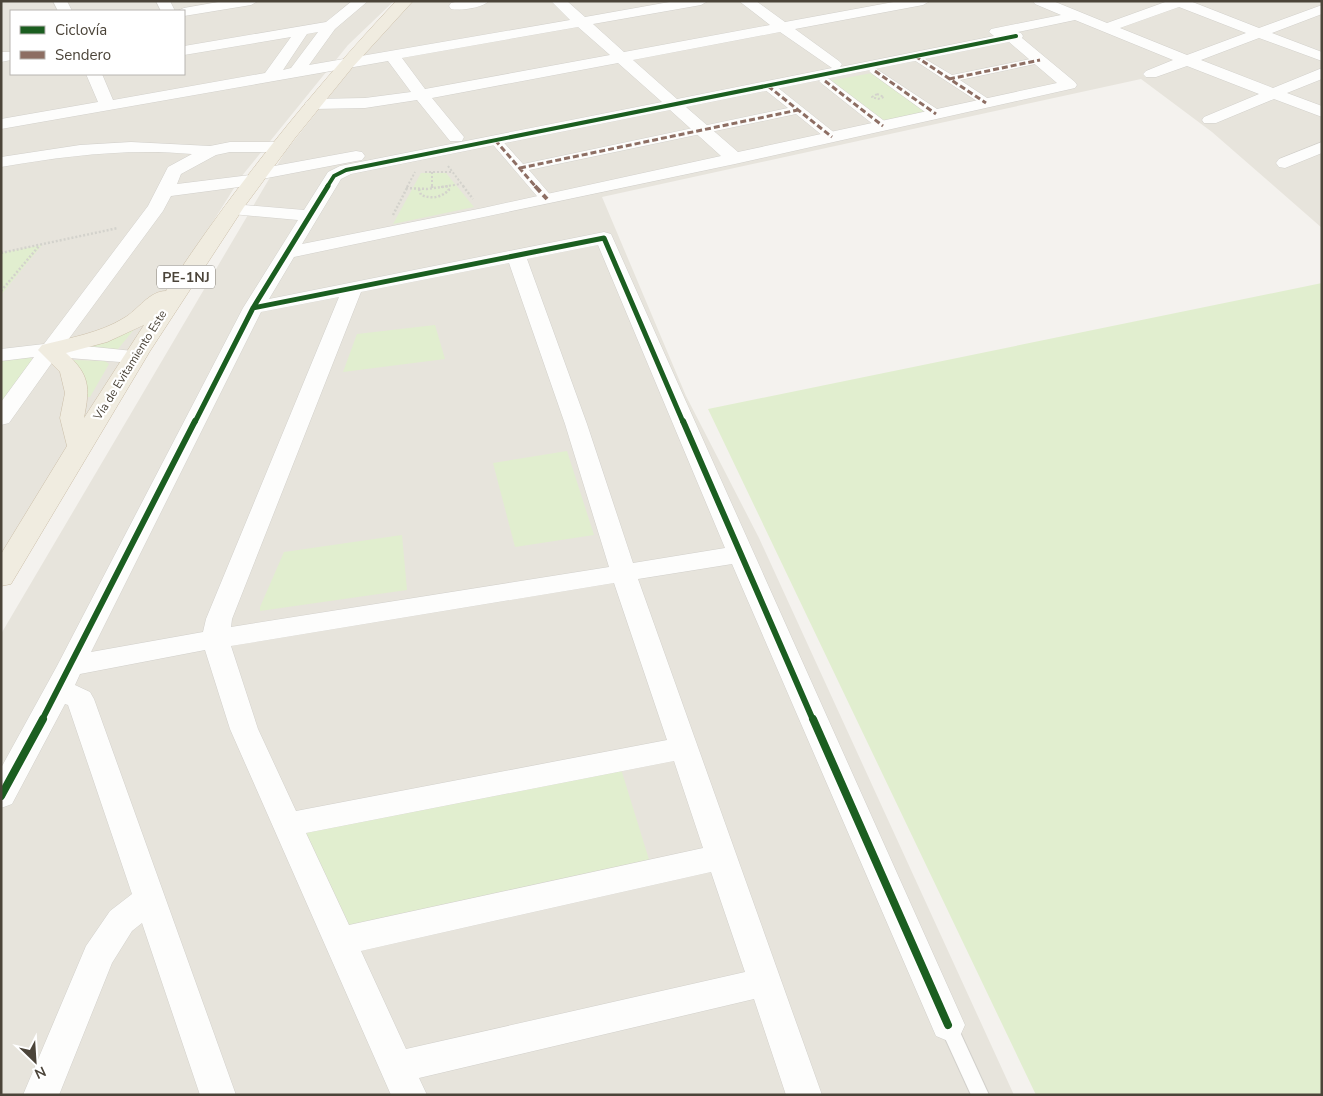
<svg xmlns="http://www.w3.org/2000/svg" width="1323" height="1096" font-family="'Nunito Sans',sans-serif">
	<rect width="100%" height="100%" fill="#f4f2ee"/>
	<path fill="#e7e4dc" fill-rule="evenodd" d="M1,1H394L348,45L241,177L1,559ZM11,11H184V74H11Z
		M405,1H1322V228L1212,132L1141,79L602,197L686,396L759,538L1014,1095H1V634L285,152Z"/>
	<path fill="#e1eecf" d="M872,73L927,112L882,121L829,81Z
		M421,173H446L474,207L393,224Z
		M42,245L1,295V253Z
		M1322,283V1095H1036L708,409Z
		M435,325L445,359L343,372L357,334Z
		M136,327L118,349L81,348Z
		M26,355L32,359L33,365L1,410V361Z
		M74,360L105,361L109,364L90,397H83L69,362Z
		M567,451L594,535L515,547L493,463Z
		M402,535L407,590L260,611V607L284,552Z
		M621,769L651,866L348,929L305,835L314,825Z"/>
	<g fill="none" stroke-linecap="round" stroke-linejoin="round">
		<g stroke="#d2d0cb" stroke-width="2">
			<path id="service" d="M948,1017L954,1019L989,1095H971L939,1025L942,1019Z"/>
		</g>
		<g stroke="#d2d0cb" stroke-width="1">
			<path id="pedestrian" d="M915,53L952,75L1040,57L1046,60L1040,63L960,80L990,100L992,103L986,107L911,58L909,56Z
				M875,68L940,111L942,114L940,117H932L871,73L869,71L871,69Z
				M825,77L829,79L887,123L889,126L887,129H879L821,83L819,81Z
				M768,82L772,83L836,134L838,137L836,140H828L796,114L529,170L554,199L547,203L542,202L489,140L491,137H499L523,164L788,108L764,89L762,86Z"/>
		</g>
		<g stroke="#d2d0cb" stroke-width="1">
			<path id="minor" d="M53,1H67L72,11H58Z
				M156,1H170L175,11H161Z
				M224,1H258L251,5L184,16V11H177L184,8Z
				M352,1H368L335,29L309,65L570,20L551,1H567L585,17L675,1H708L701,5L593,24L624,52L770,25L739,1H756L785,22L899,1H930L923,5L795,29L839,61L842,64L840,67L994,36L989,32L991,29L1061,15L1035,4L1033,1H1053L1107,23L1168,1H1190L1259,28L1322,5V14L1272,33L1322,52V61L1259,38L1201,60L1273,88L1322,68V79L1287,93L1322,106V117L1274,99L1216,123H1204L1202,120L1204,117L1259,94L1187,66L1156,77H1146L1143,74L1146,71L1173,60L1075,20L1018,32L1021,33L1023,36L1022,38L1075,82L1077,85L1075,88L735,164L294,257L269,299L604,232L611,234L965,1025L960,1036L948,1041L936,1036L732,564L638,579L822,1095H786L754,999L419,1078L427,1095H391L230,729L205,650L80,674L75,685L90,692L94,699L236,1095H200L142,923L132,931L112,963L59,1095H23L86,946L110,911L132,894L68,705L65,704L12,804L1,808V768L57,666L243,308L298,220L232,214L226,213L223,209L226,205L232,204L304,210L328,172L340,166L662,102L618,63L432,98L464,137L462,141H450L417,100L365,108L313,109L307,107L305,104L307,101L313,99L365,98L411,92L388,61L1,129V119L98,102L86,74H102L113,100L265,73L291,37L184,55V46L326,22ZM1179,7L1246,33L1187,55L1120,28ZM578,27L610,55L425,89L402,58ZM318,32L291,68L283,70L307,34ZM780,32L832,68L677,99L633,60ZM1009,42L1057,83L738,152L686,107ZM670,110L721,156L483,208L302,244L341,179L351,174ZM598,245L725,548L633,563L587,424L527,259ZM509,263L565,424L609,567L231,627L232,619L361,292ZM339,297L206,619L203,632L91,652L261,312ZM614,583L667,740L296,811L258,729L231,646ZM674,761L703,848L349,925L306,833ZM711,872L745,972L406,1049L361,951Z
				M459,1H489C482,8 460,11 451,9L449,6L451,3Z
				M1,52H11V60L1,62Z
				M131,142L210,146L230,142H279L285,143L287,147L285,151L279,152H230L216,155L181,174L177,184L250,175L252,170L258,169L356,151L362,152L365,156L362,160L356,161L262,179L260,184L254,185L171,196L163,211L65,344L133,351L140,353L144,357L140,361L133,363L56,357L9,423L1,425V402L34,357L1,361V349L44,344L148,206L168,167L192,154C128,148 64,156 1,167V157L80,145Z
				M1322,142V153L1285,168L1279,167L1276,163L1279,159Z"/>
		</g>
		<g stroke="#ccbfa9" stroke-width="1">
			<path id="trunk" d="M396,1H413L351,69L295,138L244,207L150,351L11,584L1,586V554L67,446L60,418L65,393L60,372L38,350L42,345C69,338 100,333 124,318C138,310 149,291 166,291C234,187 311,92 396,1ZM144,325L84,418C90,387 90,375 66,353L107,342Z"/>
		</g>
		<path stroke="#d3d2cc" stroke-width="2" stroke-dasharray="2 2" stroke-linecap="butt" d="M877,94L884,97L878,99L872,97Z
			M448,166L464,187
			M425,172H451
			M432,172V187
			M407,187L415,172
			M441,187L461,184"/>
		<path stroke="#d3d2cc" stroke-width="2.5" stroke-dasharray="2 2" stroke-linecap="butt" d="M432,186V189
			M463,186L473,199
			M406,188L427,189L450,186
			M419,189L421,195C432,199 440,198 449,190L447,187
			M393,215L408,186
			M1,253L118,228
			M1,291L39,246"/>
		<use href="#service" fill="#fdfdfc" fill-rule="evenodd"/>
		<use href="#pedestrian" fill="#fdfdfc" fill-rule="evenodd"/>
		<use href="#minor" fill="#fdfdfc" fill-rule="evenodd"/>
		<use href="#trunk" fill="#f0ece0" fill-rule="evenodd"/>
		<path stroke="#8d6e63" stroke-width="3" stroke-dasharray="6 3" stroke-linecap="butt" d="M915,56L986,103
			M875,71L936,114
			M949,79L1040,60
			M825,81L883,126
			M768,86L832,137
			M495,140L536,187
			M520,168L798,110"/>
		<path stroke="#8d6e63" stroke-width="4" stroke-dasharray="8 4" stroke-linecap="butt" d="M535,186L547,199"/>
		<g stroke="#fff" stroke-width="5.5">
			<path id="cycleway-far3" d="M327,187L334,176L346,170L1016,36"/>
		</g>
		<g stroke="#fff" stroke-width="8">
			<path id="cycleway-far2" d="M253,308L604,238L683,422
				M195,422L253,308L328,186"/>
		</g>
		<g stroke="#fff" stroke-width="9">
			<path id="cycleway-far1" d="M683,421L813,720
				M42,720L195,421"/>
		</g>
		<g stroke="#fff" stroke-width="11">
			<path id="cycleway" d="M813,719L948,1025
				M1,796L43,719"/>
		</g>
		<use href="#cycleway-far3" stroke="#1b5e20" stroke-width="4"/>
		<use href="#cycleway-far2" stroke="#1b5e20" stroke-width="5"/>
		<use href="#cycleway-far1" stroke="#1b5e20" stroke-width="6"/>
		<use href="#cycleway" stroke="#1b5e20" stroke-width="8"/>
	</g>
	<g text-anchor="middle" dominant-baseline="central" stroke-width="4.5" stroke-linejoin="round" paint-order="stroke">
		<g font-size="12" fill="#4b4439" stroke="#fff">
			<text transform="translate(130 365) rotate(-58)">Vía de Evitamiento Este</text>
		</g>
		<rect fill="#fff" stroke="#817c74" stroke-width="1" x="157" y="265.5" width="58" height="23" rx="4"/>
		<g font-size="14" font-weight="bold" fill="#4b4439">
			<text x="186" y="277">PE-1NJ</text>
		</g>
	</g>
	<rect width="1323" height="1096" fill="none" stroke="#4b4439" stroke-width="5"/>
	<rect x="10" y="10" width="175" height="65" fill="#ffffff" stroke="#b7b4b0"/>
	<rect x="20" y="26" width="25" height="8" fill="#1b5e20" stroke="#b7b4b0"/>
	<text x="55" y="35" font-size="15" fill="#4b4439">Ciclovía</text>
	<rect x="20" y="51" width="25" height="8" fill="#8d6e63" stroke="#b7b4b0"/>
	<text x="55" y="60" font-size="15" fill="#4b4439">Sendero</text>
	<g transform="translate(35 1061) rotate(155)" stroke="#ffffff" stroke-width="4" paint-order="stroke">
	<path d="M0-4L9 19L0 12L-9 19Z" fill="#4b4439"/>
	<text y="-8" font-size="14" font-weight="bold" text-anchor="middle" fill="#4b4439">N</text>
	</g>
</svg>
